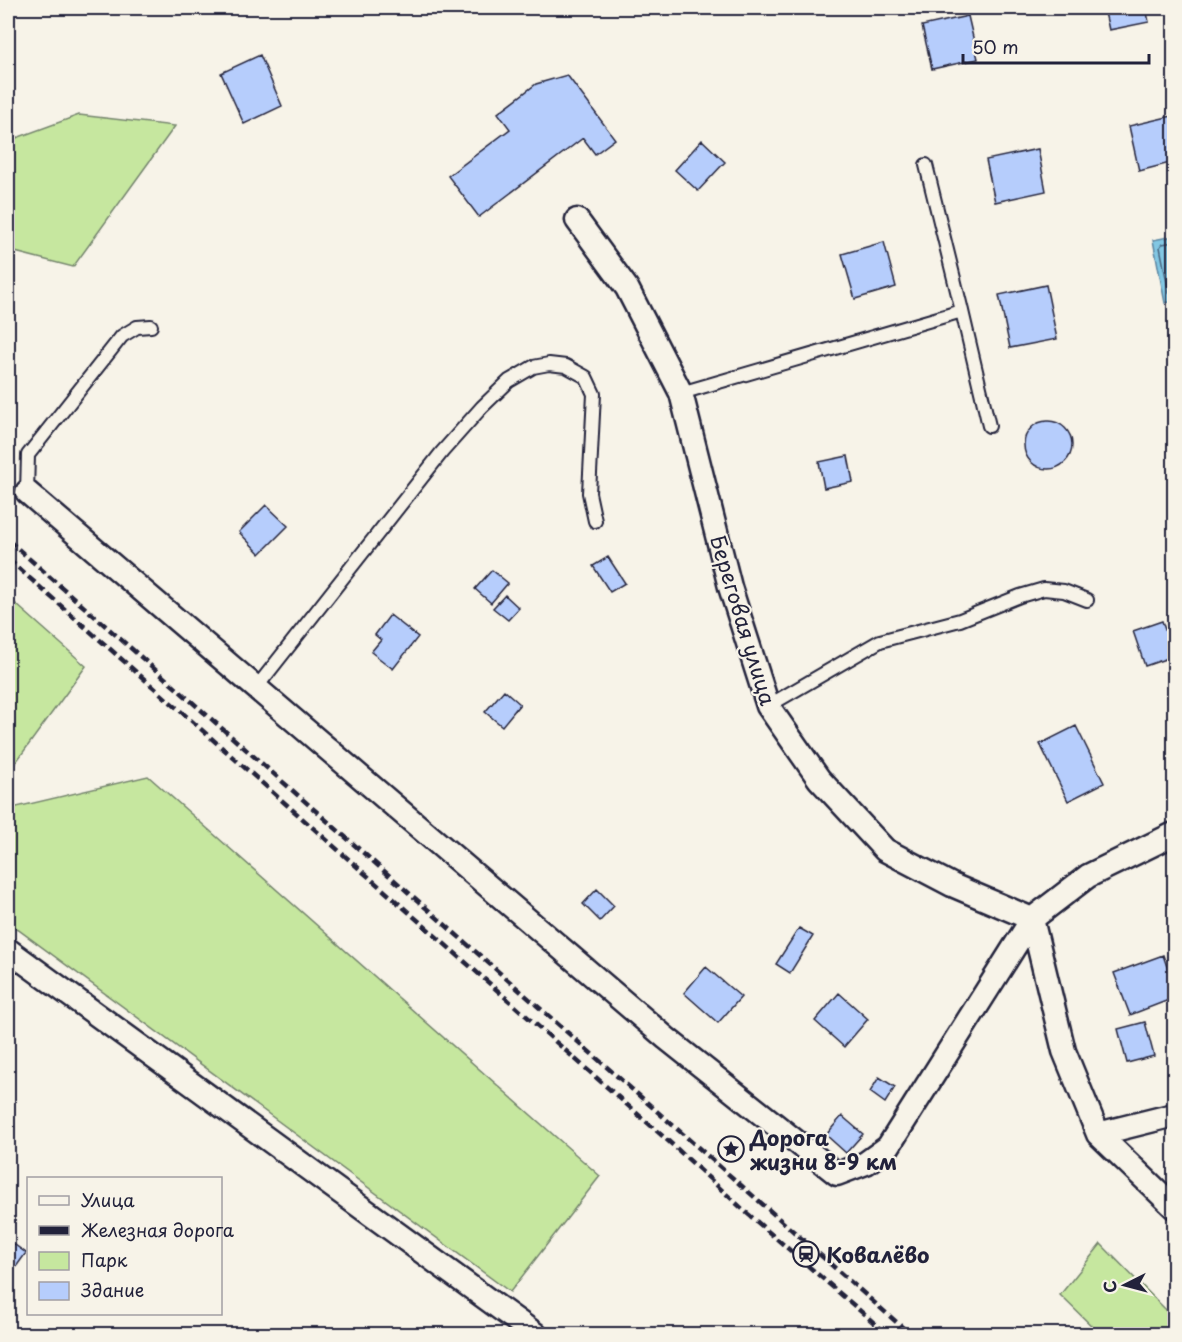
<svg xmlns="http://www.w3.org/2000/svg" width="1182" height="1342" font-family="'Playpen Sans',sans-serif">
	<rect width="100%" height="100%" fill="#f7f3e8"/>
	<filter id="ink" filterUnits="userSpaceOnUse"><feTurbulence type="fractalNoise" baseFrequency=".0167" numOctaves="2"/><feDisplacementMap in="SourceGraphic" scale="12" xChannelSelector="R" yChannelSelector="G"/><feConvolveMatrix kernelMatrix="1 2 1 2 8 2 1 2 1" color-interpolation-filters="sRGB"/></filter>
	<g filter="url(#ink)">
		<path fill="#c6e79f" stroke="#74846d" stroke-width="1.5" d="M79,115L175,126L73,267L15,252L8,266V141Z
			M8,597L86,666L8,773Z
			M148,776L600,1176L510,1292L8,922V809Z
			M1101,1244L1174,1318V1334H1100L1060,1295Z"/>
		<path fill="#82c7e3" stroke="#5c85a0" stroke-width="1.5" d="M1174,236V301L1165,303L1153,240Z"/>
		<g fill="none" stroke-linecap="round" stroke-linejoin="round">
			<path stroke="#48647e" stroke-width="1.5" d="M1174,242L1162,244L1160,247L1169,293L1174,296"/>
		</g>
		<path fill="#b6cdfc" stroke="#22223b" stroke-width="1.5" d="M1104,8H1146L1149,22L1109,30Z
			M968,16L978,59L932,69L922,26Z
			M260,55L282,106L244,124L221,73Z
			M567,75L615,139L595,154L583,138L479,217L448,176L510,129L498,113L536,84Z
			M1172,116L1174,127V162L1139,171L1129,126Z
			M702,140L725,162L698,191L675,170Z
			M1038,149L1046,191L995,202L986,160Z
			M884,242L896,287L855,299L842,254Z
			M1046,285L1057,339L1010,348L999,295Z
			M1024 445a24 24 0 1 1 48 0a24 24 0 1 1-48 0Z
			M848,456L853,482L824,488L819,462Z
			M266,505L288,526L260,554L239,532Z
			M608,557L625,583L610,592L593,566Z
			M492,570L508,583L491,603L475,589Z
			M505,595L519,608L508,620L493,608Z
			M390,615L418,637L393,669L371,652L381,640L375,635Z
			M1162,621L1174,656L1145,666L1133,631Z
			M504,690L520,704L502,726L485,712Z
			M1076,726L1104,783L1068,801L1040,744Z
			M597,889L614,906L600,921L583,904Z
			M799,928L813,936L790,973L776,964Z
			M1163,955L1174,987V998L1130,1015L1114,973Z
			M706,967L741,997L718,1023L684,993Z
			M839,993L868,1019L844,1047L815,1021Z
			M1145,1022L1154,1056L1127,1063L1118,1029Z
			M879,1077L895,1087L885,1103L870,1092Z
			M842,1116L863,1134L846,1153L826,1135Z
			M8,1240L26,1253L8,1278Z"/>
		<g fill="none" stroke-linecap="round" stroke-linejoin="round">
			<g stroke="#22223b" stroke-width="16">
				<path id="service" d="M962,311L989,426
					M681,393L962,311L926,165
					M27,492L28,455L122,336L137,327L151,326
					M256,688L442,452L482,407L509,381L533,367L549,364L566,366L586,377L594,394L589,493L595,521
					M768,706L880,641L960,620L1020,596L1044,589L1064,591L1087,600"/>
			</g>
			<g stroke="#22223b" stroke-width="27">
				<path id="minor" d="M577,220L627,288L681,393L730,587L768,706L819,779L885,850L952,885L1032,919
					M27,492L666,1038L837,1174L866,1163L888,1147L1032,919L1088,876L1174,834
					M1032,919L1064,1051L1098,1134L1174,1207
					M8,950L535,1334
					M1098,1134L1174,1115"/>
			</g>
			<use href="#service" stroke="#f7f3e8" stroke-width="12"/>
			<use href="#minor" stroke="#f7f3e8" stroke-width="22"/>
			<path stroke="#22223b" stroke-width="4.5" stroke-dasharray="9 4.5" stroke-linecap="butt" d="M8,540L910,1334
				M8,559L675,1147L748,1214L887,1334"/>
		</g>
	</g>
	<defs>
		<g id="sight-ring" transform="scale(1.35)"><circle r="9.5" fill="#f7f3e8" stroke="#22223b" stroke-width="1.5"/><path d="M0-6L1.8-2.2L6-1.7L2.9 1.2L3.7 5.4L0 3.3L-3.7 5.4L-2.9 1.2L-6-1.7L-1.8-2.2Z" fill="#22223b"/></g>
		<g id="station-ring" transform="scale(1.35)"><circle r="9.5" fill="#f7f3e8" stroke="#22223b" stroke-width="1.5"/><path d="M-3-6H3Q5-6 5-4V2Q5 4 3 4L4.5 6H3L1.5 4h-3L-3 6H-4.5L-3 4Q-5 4-5 2V-4Q-5-6-3-6ZM-3.5-4v3h7v-3ZM-3.5 1v1.5H-2V1ZM2 1v1.5H3.5V1Z" fill="#22223b"/></g>
	</defs>
	<g fill-rule="evenodd">
		<use href="#sight-ring" x="731" y="1149"/>
		<use href="#station-ring" x="806" y="1254"/>
	</g>
	<g text-anchor="middle" dominant-baseline="central" stroke-width="4.5" stroke-linejoin="round" paint-order="stroke">
		<g font-size="21" fill="#22223b" stroke="#f7f3e8">
			<text transform="translate(744 620) rotate(73)">Береговая улица</text>
		</g>
		<g font-size="21" font-weight="bold" fill="#22223b" stroke="#f7f3e8" text-anchor="start">
			<text x="750" y="1137">Дорога<tspan x="750" dy="24">жизни 8-9 км</tspan></text>
			<text x="826" y="1254">Ковалёво</text>
		</g>
	</g>
	<rect width="1182" height="1342" fill="none" stroke="#f7f3e8" stroke-width="30"/>
	<rect x="15" y="15" width="1152" height="1312" fill="none" stroke="#22223b" stroke-width="2" filter="url(#ink)"/>
	<rect x="27" y="1177" width="195" height="138" fill="#f7f3e8" stroke="#a29fa3" stroke-width="1.5"/>
	<rect x="39" y="1196" width="30" height="9" fill="#f7f3e8" stroke="#a29fa3" stroke-width="1.5"/>
	<text x="81" y="1207" font-size="18" fill="#22223b">Улица</text>
	<rect x="39" y="1226" width="30" height="9" fill="#22223b" stroke="#a29fa3" stroke-width="1.5"/>
	<text x="81" y="1237" font-size="18" fill="#22223b">Железная дорога</text>
	<rect x="39" y="1252" width="30" height="18" fill="#c6e79f" stroke="#a29fa3" stroke-width="1.5"/>
	<text x="81" y="1267" font-size="18" fill="#22223b">Парк</text>
	<rect x="39" y="1282" width="30" height="18" fill="#b6cdfc" stroke="#a29fa3" stroke-width="1.5"/>
	<text x="81" y="1297" font-size="18" fill="#22223b">Здание</text>
	<g transform="translate(1125 1285) rotate(264)" stroke="#f7f3e8" stroke-width="4.5" paint-order="stroke">
	<path d="M0-4.5L10 22L0 15L-10 22Z" fill="#22223b"/>
	<text y="-9" font-size="16" font-weight="bold" text-anchor="middle" fill="#22223b">С</text>
	</g>
	<path d="M963 54v9h186v-9" fill="none" stroke="#22223b" stroke-width="3"/>
	<text x="972" y="54" font-size="18" fill="#22223b" stroke="#f7f3e8" stroke-width="4.5" paint-order="stroke">50 m</text>
</svg>
